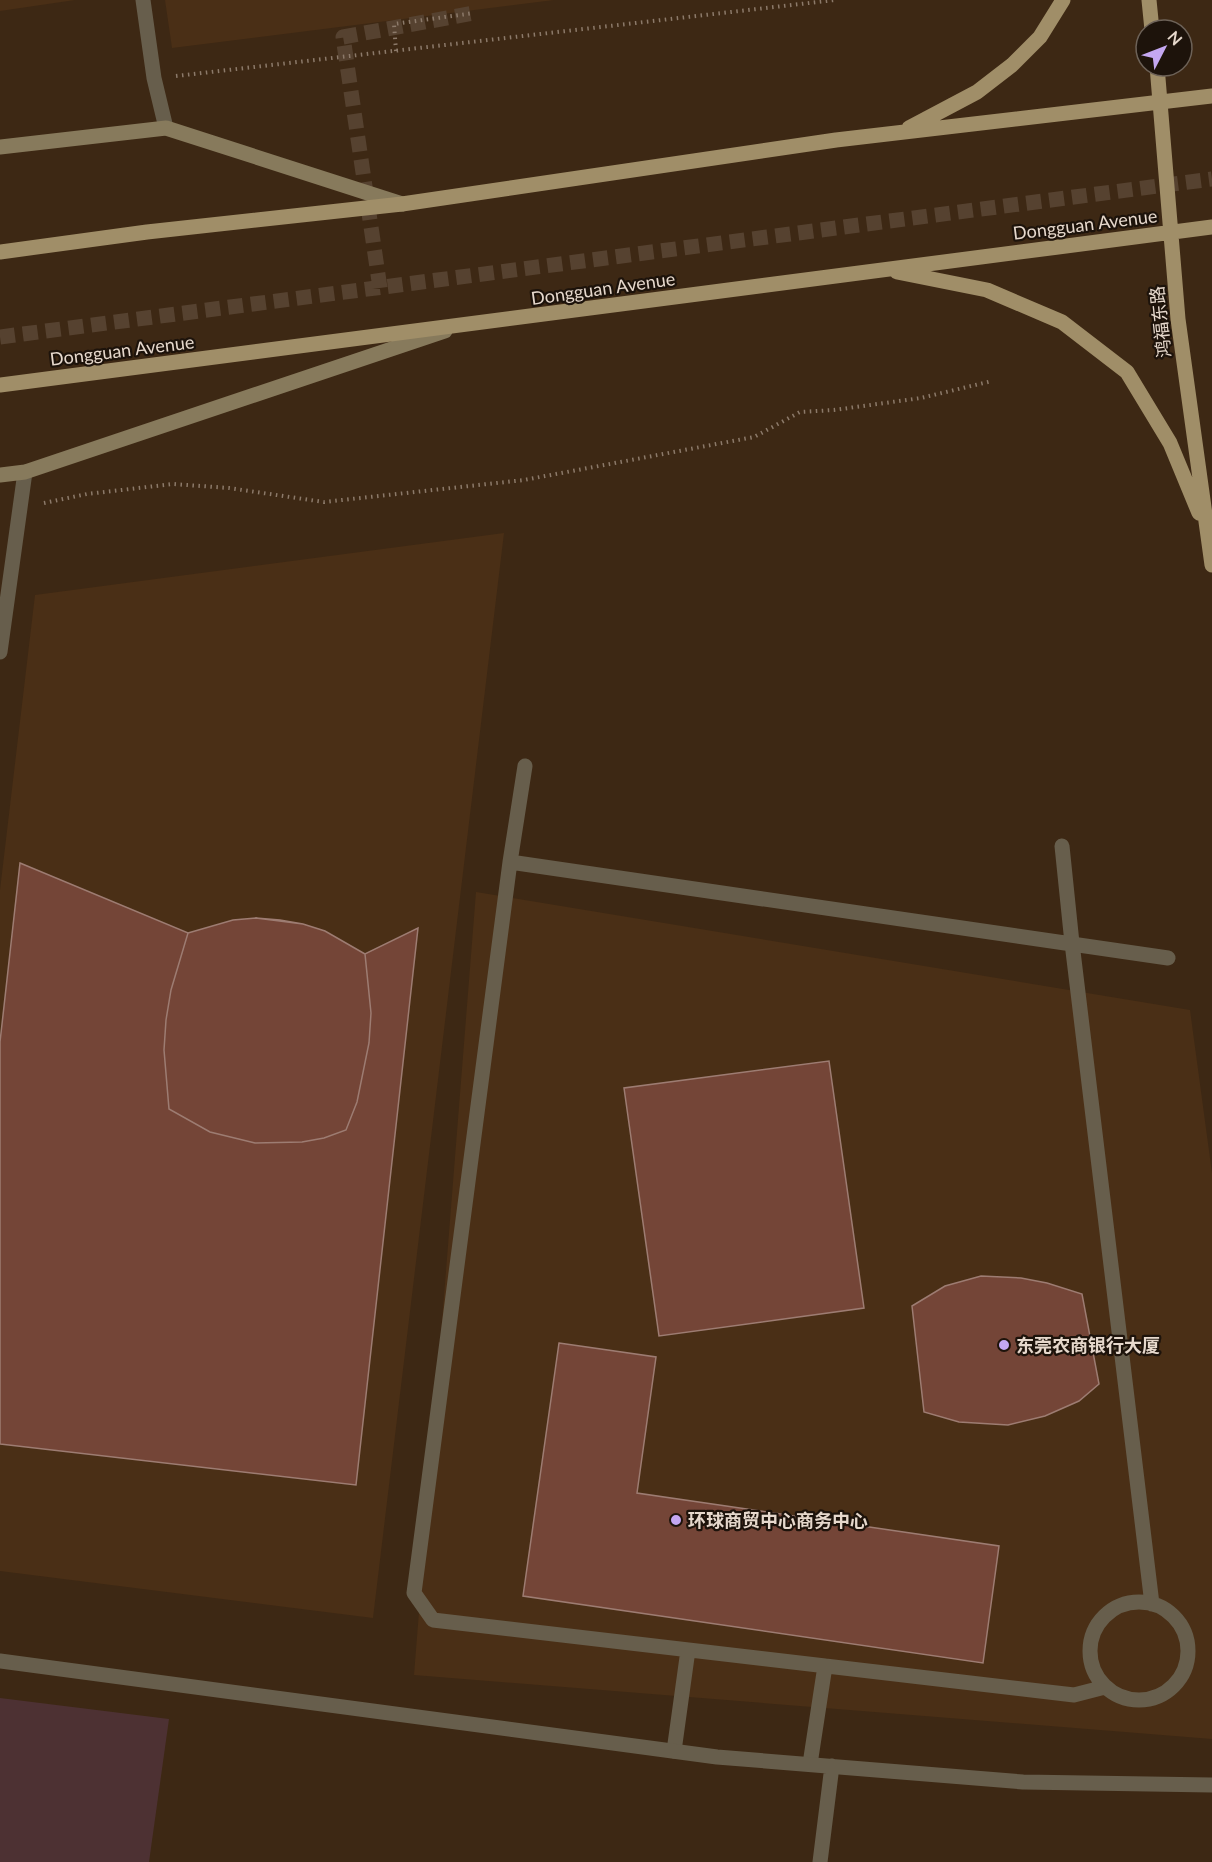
<svg xmlns="http://www.w3.org/2000/svg" width="1212" height="1862" font-family="Lato,'Noto Sans SC',sans-serif">
	<rect width="100%" height="100%" fill="#3d2814"/>
	<path fill="#4a2f16" d="M0,0H75L0,11Z
		M165,0H554L172,48Z
		M504,533L373,1618L0,1571V890L35,595Z
		M476,892L1190,1010L1212,1173V1739L414,1675Z"/>
	<path fill="#4d3133" d="M0,1698L169,1719L149,1862H0Z"/>
	<path fill="#744537" stroke="#9d7c72" stroke-width="1.5" d="M20,863L188,933L233,920L256,918L280,920L303,924L325,931L365,954L418,928L356,1485L0,1444V1042Z
		M256,918L303,924L325,931L365,954L371,1013L369,1043L357,1102L346,1130L324,1138L302,1142L255,1143L210,1132L169,1109L164,1050L166,1020L171,990L188,933L233,920Z
		M829,1061L864,1308L659,1336L624,1088Z
		M981,1276L1021,1278L1047,1283L1082,1294L1099,1384L1079,1401L1045,1416L1008,1425L959,1422L924,1412L912,1306L945,1286Z
		M559,1343L656,1357L637,1493L999,1546L983,1663L523,1596Z"/>
	<g fill="none" stroke-linecap="round" stroke-linejoin="round">
		<path stroke="#564230" stroke-width="15" stroke-dasharray="15 8" stroke-linecap="butt" d="M380,288L343,37L474,13
			M0,337L1212,179"/>
		<path stroke="#8c7a6a" stroke-width="4" stroke-dasharray="1.5 4.5" stroke-linecap="butt" d="M396,51L394,24L474,13
			M176,76L835,0
			M44,503L87,494L173,484L229,488L324,502L524,480L754,437L800,412L834,410L921,398L992,381"/>
		<path stroke="#675e4c" stroke-width="15" d="M525,766L510,862L414,1593L433,1620L1074,1695L1105,1687
			M1062,846L1072,943L1152,1604
			M510,862L1168,958
			M1090 1651a49 49 0 1 1 98 0a49 49 0 1 1-98 0Z
			M674,1751L688,1650
			M810,1764L825,1666"/>
		<path stroke="#675e4c" stroke-width="15" d="M143,0L154,78L166,128
			M0,652L25,472
			M0,1661L717,1757L1023,1782L1212,1785
			M820,1862L832,1766"/>
		<path stroke="#877a5c" stroke-width="15" d="M0,147L166,128L402,204
			M0,475L25,472L445,331"/>
		<path stroke="#a08e68" stroke-width="15" d="M1149,0L1152,30
			M1157,66L1178,319L1212,565
			M909,128L977,92L1012,65L1040,37L1063,0
			M0,252L147,232L402,204L836,140L1212,96
			M897,272L987,290L1062,322L1127,372L1170,443L1199,513
			M0,385L1212,227"/>
	</g>
	<g fill="#c4a7f1" stroke="#1d130b" stroke-width="2">
		<circle cx="1004" cy="1345" r="6"/>
		<circle cx="676" cy="1520" r="6"/>
	</g>
	<g text-anchor="middle" dominant-baseline="central" stroke-width="4.5" stroke-linejoin="round" paint-order="stroke">
		<g font-size="18" fill="#e6d8cc" stroke="#1d130b">
			<text transform="translate(1085 224) rotate(-7)">Dongguan Avenue</text>
			<text transform="translate(603 288) rotate(-8)">Dongguan Avenue</text>
			<text transform="translate(1160 322) rotate(-96)">鸿福东路</text>
			<text transform="translate(122 350) rotate(-7)">Dongguan Avenue</text>
		</g>
		<g font-size="18" font-weight="bold" fill="#e6d8cc" stroke="#1d130b" text-anchor="start">
			<text x="1016" y="1345">东莞农商银行大厦</text>
			<text x="688" y="1520">环球商贸中心商务中心</text>
		</g>
	</g>
	<g transform="translate(1164 48) rotate(48)"><circle r="28" fill="#1d130b" stroke="#6d6258" stroke-width="1.5"/>
	<path d="M0-4.5L10 22L0 15L-10 22Z" fill="#c4a7f1"/>
	<text y="-9" font-size="16" font-weight="bold" text-anchor="middle" fill="#e6d8cc">N</text>
	</g>
</svg>
